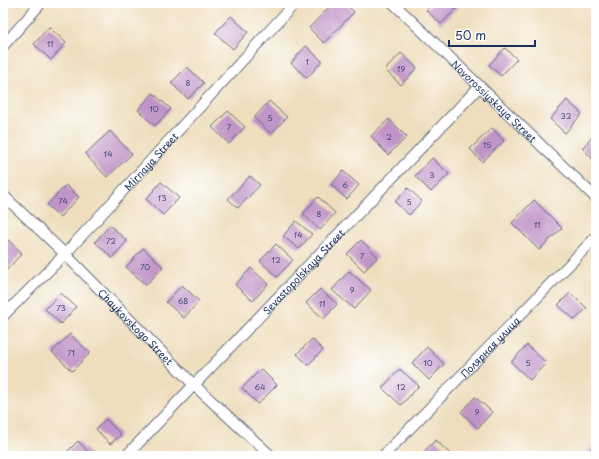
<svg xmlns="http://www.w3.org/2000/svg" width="599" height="459" font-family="'Playpen Sans',sans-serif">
	<rect width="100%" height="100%" fill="#fff"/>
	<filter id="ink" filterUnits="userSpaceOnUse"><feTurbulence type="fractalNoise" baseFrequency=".025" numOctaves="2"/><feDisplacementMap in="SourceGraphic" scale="8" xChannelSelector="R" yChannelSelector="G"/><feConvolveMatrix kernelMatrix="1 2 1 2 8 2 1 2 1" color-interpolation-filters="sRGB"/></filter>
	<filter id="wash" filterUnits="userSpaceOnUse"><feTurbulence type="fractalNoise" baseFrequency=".012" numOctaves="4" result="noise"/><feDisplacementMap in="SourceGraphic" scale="16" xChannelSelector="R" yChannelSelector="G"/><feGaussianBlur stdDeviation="0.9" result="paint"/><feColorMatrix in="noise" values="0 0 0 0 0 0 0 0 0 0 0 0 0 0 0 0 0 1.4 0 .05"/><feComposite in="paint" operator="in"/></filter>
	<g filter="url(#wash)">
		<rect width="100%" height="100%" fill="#eedebd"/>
		<g id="blocks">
			<path fill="#c194c7" d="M3,3H10L3,11Z
				M333,3H345L354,12L324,43L309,28Z
				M433,3H455L459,6L441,24L426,10Z
				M231,16L248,32L233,49L215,33Z
				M49,27L66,43L51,60L34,44Z
				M306,46L322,61L307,78L291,63Z
				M505,48L517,59L501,76L489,65Z
				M401,53L417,68L401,85L385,70Z
				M187,67L204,83L188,99L171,83Z
				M153,93L171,109L155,126L138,110Z
				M567,100L582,114L565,133L550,119Z
				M269,101L287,117L271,134L254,118Z
				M228,111L245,127L229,144L212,127Z
				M389,119L407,137L388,155L371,136Z
				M492,128L504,141L482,162L470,149Z
				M110,131L132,154L107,177L85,154Z
				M596,133V162L582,148Z
				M432,158L449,174L431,192L415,176Z
				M343,171L359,185L347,199L331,185Z
				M250,176L260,185L238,208L228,199Z
				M161,182L179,198L163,215L146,199Z
				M66,185L79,197L60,217L47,205Z
				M408,188L422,201L409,215L395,202Z
				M318,197L335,213L320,230L303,214Z
				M534,200L562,228L539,250L512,223Z
				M296,221L312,234L299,249L283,236Z
				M110,225L127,241L112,258L95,242Z
				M7,239L22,253L4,273L3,244Z
				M361,240L378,257L364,271L347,254Z
				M276,244L293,260L277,277L260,261Z
				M143,248L163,267L146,285L126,267Z
				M251,268L268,284L253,301L235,285Z
				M349,271L371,290L354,309L332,290Z
				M182,285L199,301L184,318L166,302Z
				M320,289L337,304L324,319L306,303Z
				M61,293L76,307L61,324L45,309Z
				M570,293L587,308L575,320L558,305Z
				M70,334L90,353L72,371L52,352Z
				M312,339L323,350L308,365L297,354Z
				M527,345L546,363L530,380L511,362Z
				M427,347L444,364L429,380L412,363Z
				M261,369L277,385L258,404L242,388Z
				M400,369L419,386L401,405L382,388Z
				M475,397L492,412L478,428L461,412Z
				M106,419L121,435L110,444L96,429Z
				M436,440L452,456H419Z
				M78,441L92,456H67L65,454Z
				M595,445L596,456H584Z"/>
		</g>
	</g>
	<g filter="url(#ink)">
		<use href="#blocks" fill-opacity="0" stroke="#656c7f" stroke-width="1"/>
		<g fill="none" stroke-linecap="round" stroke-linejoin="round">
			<g stroke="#656c7f" stroke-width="12">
				<g id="minor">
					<path id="s1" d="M393,3L596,198"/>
					<path d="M3,46L41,3"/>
					<path id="s2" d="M3,195L65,254L194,385L271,456"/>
					<path id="s3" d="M3,316L65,254L295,3"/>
					<path id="s4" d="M126,456L479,87"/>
					<path id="s5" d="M383,456L596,237"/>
				</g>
			</g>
			<use href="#minor" stroke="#fff" stroke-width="10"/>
		</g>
	</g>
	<g text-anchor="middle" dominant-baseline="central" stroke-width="3.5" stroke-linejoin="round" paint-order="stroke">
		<g font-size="8" fill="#444878">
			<text x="50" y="44">11</text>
			<text x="307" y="62">1</text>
			<text x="401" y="69">19</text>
			<text x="188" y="83">8</text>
			<text x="154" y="109">10</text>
			<text x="566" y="116">32</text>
			<text x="270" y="118">5</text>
			<text x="229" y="127">7</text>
			<text x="389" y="137">2</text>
			<text x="487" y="145">15</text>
			<text x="108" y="154">14</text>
			<text x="432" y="175">3</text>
			<text x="345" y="185">6</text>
			<text x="162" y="198">13</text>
			<text x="63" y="201">74</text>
			<text x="409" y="202">5</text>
			<text x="319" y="214">8</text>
			<text x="537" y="225">11</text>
			<text x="298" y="235">14</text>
			<text x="111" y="241">72</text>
			<text x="362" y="256">7</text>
			<text x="276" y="260">12</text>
			<text x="145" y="267">70</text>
			<text x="352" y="290">9</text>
			<text x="183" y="301">68</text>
			<text x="322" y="304">11</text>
			<text x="61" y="308">73</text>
			<text x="71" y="353">71</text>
			<text x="428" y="363">10</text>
			<text x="528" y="363">5</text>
			<text x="260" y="387">64</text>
			<text x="401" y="387">12</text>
			<text x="477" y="412">9</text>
		</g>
		<g font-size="10" fill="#1b2f5e" stroke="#fff">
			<text stroke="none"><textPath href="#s1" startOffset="141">Novorossiyskaya Street</textPath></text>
			<text stroke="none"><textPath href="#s3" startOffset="214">Mirnaya Street</textPath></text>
			<text stroke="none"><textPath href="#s4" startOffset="256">Sevastopolskaya Street</textPath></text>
			<text stroke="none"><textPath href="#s2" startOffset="187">Chaykovskogo Street</textPath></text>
			<text stroke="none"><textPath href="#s5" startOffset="153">Полярная улица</textPath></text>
		</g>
	</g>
	<rect width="599" height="459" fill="none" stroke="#fff" stroke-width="16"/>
	<path d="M449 40v6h86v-6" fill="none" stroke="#1b2f5e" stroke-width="2"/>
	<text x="455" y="40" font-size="12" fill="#1b2f5e" stroke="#ffffff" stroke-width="3" paint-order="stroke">50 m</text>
</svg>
